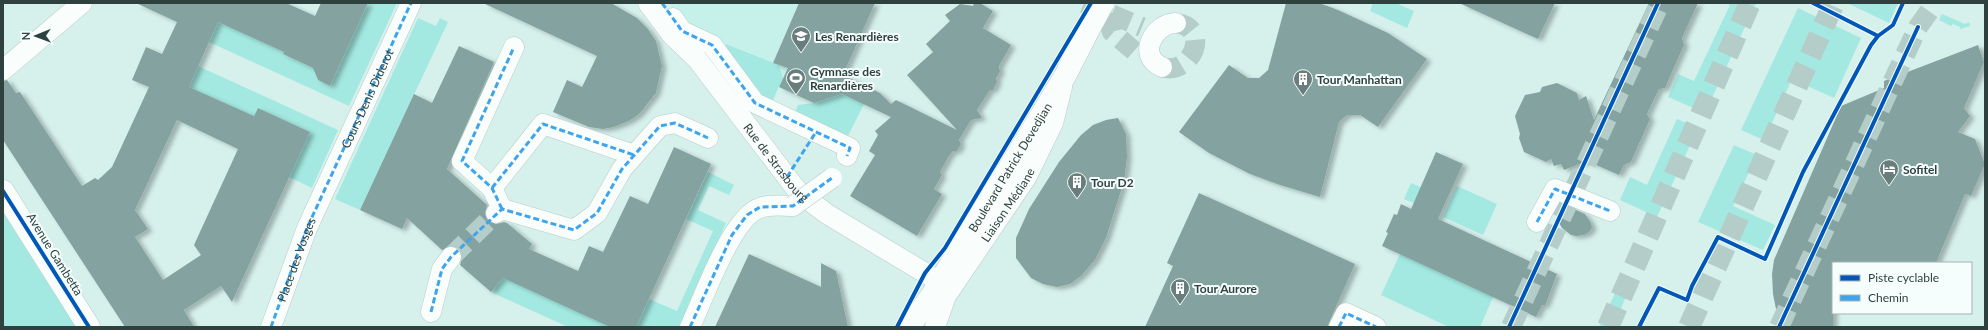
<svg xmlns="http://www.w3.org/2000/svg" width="1988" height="330" font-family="Lato,sans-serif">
	<defs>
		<filter id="shadow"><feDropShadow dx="4.5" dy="2.5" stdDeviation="2" flood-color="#0004"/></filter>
	</defs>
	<rect width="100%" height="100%" fill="#d6f0ec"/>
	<path fill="#c6f1eb" d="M669,3H875L843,74L871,88L864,104L842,94L814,103L779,87L783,78L779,65L686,27Z"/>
	<path fill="#a3e9e1" d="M368,3H397L349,106L209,42L218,22L284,52L283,54L313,68L318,80L330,86Z
		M1373,3H1396L1414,11L1407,28L1370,11Z
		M1727,3H1756L1705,113L1668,97L1678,74L1694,81L1730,5Z
		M1847,3H1898L1889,23Z
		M1798,8L1861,38L1834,98L1792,79L1764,140L1741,130Z
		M1942,14L1965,24L1969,22L1970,26L1960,29V27L1953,24L1951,26L1939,20Z
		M418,18L436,26L440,18L448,22L360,210L335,199Z
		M726,44L779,65L783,78L772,102L757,96L723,51Z
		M198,66L338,130L312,188L289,177L310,132L258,108L254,116L189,87Z
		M842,94L864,104L847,138L794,115L798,105L814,103Z
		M1677,119L1698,128L1657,217L1620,200L1630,177L1647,185Z
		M1734,145L1757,155L1733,206L1775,225L1763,250L1698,222Z
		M708,172L734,185L729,195L709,186L698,210L726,223L680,327H636L649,299L677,311L713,231L686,219Z
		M1411,183L1437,194L1430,210L1404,199Z
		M1457,186L1497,204L1483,235L1443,217Z
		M3,207L79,327H3Z
		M1400,254L1484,293L1494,295L1480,327H1449L1381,295Z
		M504,276L506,279L610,327H568L491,292Z
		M1618,287L1628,292L1619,313L1616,312L1611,324L1613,325L1612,327H1599Z"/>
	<path fill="#84a3a0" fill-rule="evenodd" filter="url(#shadow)" d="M136,3H286L315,16L321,3H368L330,86L318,80L313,68L283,54L284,52L218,22L189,87L254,116L258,108L310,132L232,302L221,286L184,310L194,327H125L3,140V81L7,80L16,93L20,92L82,186L95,178L98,180L112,167L149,87L132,80L146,47L162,54L177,22ZM177,120L238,149L194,245L201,255L163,280L135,237L148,229L135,210Z
		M483,3H611L637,18L648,29L656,41L662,66L656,93L639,114L629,121L614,127L603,129L589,127L553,112L567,80L582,87L597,56Z
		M799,3H875L843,75L880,93L891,104L896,100L957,130L907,75L933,52L926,44L950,21L945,15L960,4L973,6L974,3H980L993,11L983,28L1011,45L999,66L1000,72L996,78L997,82L993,90H990L977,110L982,118L971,120L959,140L961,144L957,151H953L949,156L940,172L942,175L934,189L942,194L917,236L850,196L875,155L869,151L878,135L875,131L891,117L842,94L814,103L779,87L788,68L773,63Z
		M1286,3H1319L1338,10L1388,33L1427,59L1378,127L1360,115H1347L1339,122L1320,197L1280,185L1250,174L1209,153L1179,132L1229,65L1248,78H1259L1268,70Z
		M1459,3H1555L1538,39Z
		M1649,3H1698L1682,38L1684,45L1665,88L1659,89L1647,114L1650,119L1631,162L1624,165L1619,175L1587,161L1564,170L1561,164L1554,166L1551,159L1546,162L1524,152L1519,138L1520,134L1515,116L1525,95L1540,92L1542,87L1557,83L1577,93L1579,100L1586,96L1594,120Z
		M1978,45L1984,62L1964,108L1970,116L1958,132L1975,139L1985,164L1971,196L1965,194L1936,263H1833V327H1786L1776,309L1773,294L1772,274L1774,260L1841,106L1884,88V81Z
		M459,46L494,62L447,169L487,205L485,213L487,220L496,224L504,222L507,223L532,244L529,249L578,271L589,246L603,252L630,196L648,204L674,147L711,164L636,327H610L503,278L491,292L460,265L462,258L461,252L458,248L452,246L442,250L407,218L402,229L360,210L414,94L432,103Z
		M1118,118L1126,134L1127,157L1124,181L1106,238L1095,260L1081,276L1070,284L1057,287L1043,284L1031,278L1016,258V238L1029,209L1059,162L1081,135L1093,125L1106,120Z
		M1436,152L1463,164L1438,219L1557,274L1545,306L1542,305L1536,317L1382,246L1388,233L1386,232L1394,214L1397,215L1401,204L1411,209Z
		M1199,193L1355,264L1327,327H1145L1173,266L1167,263Z
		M1568,209H1574L1585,214L1591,223L1592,228L1589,232L1584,235L1576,236L1571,235L1562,228L1558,221V216L1562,210Z
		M749,254L821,287V263L836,271L848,327H715Z"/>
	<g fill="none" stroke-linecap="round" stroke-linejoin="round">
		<path stroke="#b4cdc9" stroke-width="20" stroke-dasharray="20 10" stroke-linecap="butt" d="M1084,3L1142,27
			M1107,14L1112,32L1134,51
			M1162,67C1190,77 1213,28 1176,23
			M451,257L496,213
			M1511,327L1660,3
			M1779,327L1918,27L1935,3"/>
		<path stroke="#b4cdc9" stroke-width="22" stroke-dasharray="22 11" stroke-linecap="butt" d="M1608,327L1750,3
			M1689,327L1834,3"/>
		<g stroke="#b8ccc9" stroke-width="21">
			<g id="street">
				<path id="s1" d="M648,3L672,35L697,59L796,189L807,199L827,214L940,282"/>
				<path d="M673,18L682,31L712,45L755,103L850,148L847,156"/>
				<path d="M1162,67C1136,56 1154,23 1176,23"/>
				<path d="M3,70L82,3"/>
				<path d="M492,188L543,124L634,155"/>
				<path d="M502,209L492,188L462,161L514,47"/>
				<path d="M496,213L502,209L574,230L597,213L622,169L660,126L675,123L708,138"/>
				<path d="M1537,222L1555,189L1610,211"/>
				<path d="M431,312L442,269L451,257"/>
				<path d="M271,327L307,228L411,3"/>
				<path d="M690,327C703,300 732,216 760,208C769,204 783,206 793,206"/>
				<path id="s2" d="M935,327L946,296L1026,178L1053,123L1062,87"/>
				<path d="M1339,327L1346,313L1376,327"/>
			</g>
		</g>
		<g stroke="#b8ccc9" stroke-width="23">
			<path id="secondary" d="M3,191L89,327"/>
		</g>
		<g stroke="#b8ccc9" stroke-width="23">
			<g id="primary">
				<path id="s3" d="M909,327L932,295L1065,76L1089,29"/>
			</g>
		</g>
		<use href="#street" stroke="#f9fdfc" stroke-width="20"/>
		<use href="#secondary" stroke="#f9fdfc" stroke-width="22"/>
		<use href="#primary" stroke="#f9fdfc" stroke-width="22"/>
		<g stroke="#b8ccc9" stroke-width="21" stroke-linecap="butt">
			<path id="street-bridge" d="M793,206L832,178"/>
		</g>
		<g stroke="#b8ccc9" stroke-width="23" stroke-linecap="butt">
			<path id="primary-bridge" d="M1089,29L1103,3"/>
		</g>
		<use href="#street-bridge" stroke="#f9fdfc" stroke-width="20"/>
		<use href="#primary-bridge" stroke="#f9fdfc" stroke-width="22"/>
		<g stroke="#3ea4ec" stroke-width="3" stroke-dasharray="6 3" stroke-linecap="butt">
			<path d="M662,3L682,31L712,45L755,103L850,148L847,156"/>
			<path d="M787,177L816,132"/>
			<path d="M492,188L543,124L634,155"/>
			<path d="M502,209L492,188L462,161L514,47"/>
			<path d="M1537,222L1555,189L1610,211"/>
			<path d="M431,312L442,269L451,257L502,209L574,230L597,213L622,169L660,126L675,123L708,138"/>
			<path id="s4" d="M271,327L307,228L411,3"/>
			<path d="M690,327L732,235L747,215L760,207L793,206L832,178"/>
			<path d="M1339,327L1346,313L1376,327"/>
		</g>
		<g stroke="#f5fefd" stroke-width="6">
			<path id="cycleway" d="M1813,3L1878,36
				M3,191L89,327
				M897,327L925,273L945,248L1091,3
				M1509,327L1658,3
				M1639,327L1659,288L1687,300L1692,286L1718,237L1765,259L1803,172L1871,45L1878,36L1893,25L1903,3
				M1779,327L1918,27"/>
		</g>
		<use href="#cycleway" stroke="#0057b8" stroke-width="4"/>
	</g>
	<defs>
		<g id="school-pin" transform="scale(1)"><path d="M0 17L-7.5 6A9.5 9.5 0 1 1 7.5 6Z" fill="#697e7c" stroke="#f5fefd"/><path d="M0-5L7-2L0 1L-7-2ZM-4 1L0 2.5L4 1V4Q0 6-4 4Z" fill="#fff"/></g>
		<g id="stadium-pin" transform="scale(1)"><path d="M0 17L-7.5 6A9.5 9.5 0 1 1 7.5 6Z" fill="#697e7c" stroke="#f5fefd"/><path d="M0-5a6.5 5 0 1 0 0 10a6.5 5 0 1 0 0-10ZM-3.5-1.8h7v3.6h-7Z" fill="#fff"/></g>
		<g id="building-pin" transform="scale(1)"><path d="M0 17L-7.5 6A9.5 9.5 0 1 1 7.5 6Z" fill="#697e7c" stroke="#f5fefd"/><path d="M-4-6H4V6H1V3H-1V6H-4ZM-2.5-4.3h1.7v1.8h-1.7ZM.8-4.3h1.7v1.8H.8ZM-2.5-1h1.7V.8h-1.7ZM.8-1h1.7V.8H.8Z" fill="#fff"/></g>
		<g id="hotel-pin" transform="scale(1)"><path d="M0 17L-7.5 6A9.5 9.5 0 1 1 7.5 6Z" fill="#697e7c" stroke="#f5fefd"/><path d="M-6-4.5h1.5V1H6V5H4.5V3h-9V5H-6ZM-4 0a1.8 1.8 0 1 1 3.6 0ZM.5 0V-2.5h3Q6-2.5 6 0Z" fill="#fff"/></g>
	</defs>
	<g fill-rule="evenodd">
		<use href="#school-pin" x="801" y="36"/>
		<use href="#stadium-pin" x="796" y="78"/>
		<use href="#building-pin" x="1303" y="79"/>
		<use href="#hotel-pin" x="1889" y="169"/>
		<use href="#building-pin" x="1077" y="182"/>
		<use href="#building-pin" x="1180" y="288"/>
	</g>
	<g text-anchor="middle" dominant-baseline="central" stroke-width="4" stroke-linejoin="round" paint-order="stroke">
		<g font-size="12" font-weight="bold" fill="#2e413f" stroke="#f5fefd" text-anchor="start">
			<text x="815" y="36">Les Renardières</text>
			<text x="810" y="71">Gymnase des<tspan x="810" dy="14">Renardières</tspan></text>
			<text x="1317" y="79">Tour Manhattan</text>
			<text x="1903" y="169">Sofitel</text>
			<text x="1091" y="182">Tour D2</text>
			<text x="1194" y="288">Tour Aurore</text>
		</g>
		<g font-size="12" fill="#2e413f" stroke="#f5fefd">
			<text stroke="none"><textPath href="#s4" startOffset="248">Cours Denis Diderot</textPath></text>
			<text stroke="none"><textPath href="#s1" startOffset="205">Rue de Strasbourg</textPath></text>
			<text stroke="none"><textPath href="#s3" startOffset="189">Boulevard Patrick Devedjian</textPath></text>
			<text stroke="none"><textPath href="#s2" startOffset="143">Liaison Médiane</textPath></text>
			<text transform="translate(55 254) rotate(58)">Avenue Gambetta</text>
			<text stroke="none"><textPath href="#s4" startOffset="72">Place des Vosges</textPath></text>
		</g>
	</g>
	<rect width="1988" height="330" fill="none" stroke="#2e413f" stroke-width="8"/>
	<rect x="1832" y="262" width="140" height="52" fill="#f5fefd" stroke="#a5b2b1"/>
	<rect x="1840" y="275" width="20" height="6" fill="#0057b8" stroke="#a5b2b1"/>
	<text x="1868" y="282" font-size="12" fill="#2e413f">Piste cyclable</text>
	<rect x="1840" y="295" width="20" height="6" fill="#3ea4ec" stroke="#a5b2b1"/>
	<text x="1868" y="302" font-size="12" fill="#2e413f">Chemin</text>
	<g transform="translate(36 36) rotate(269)" stroke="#f5fefd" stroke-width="3" paint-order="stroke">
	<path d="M0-3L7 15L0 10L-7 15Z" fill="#2e413f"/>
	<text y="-6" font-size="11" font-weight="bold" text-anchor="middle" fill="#2e413f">N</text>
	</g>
</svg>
